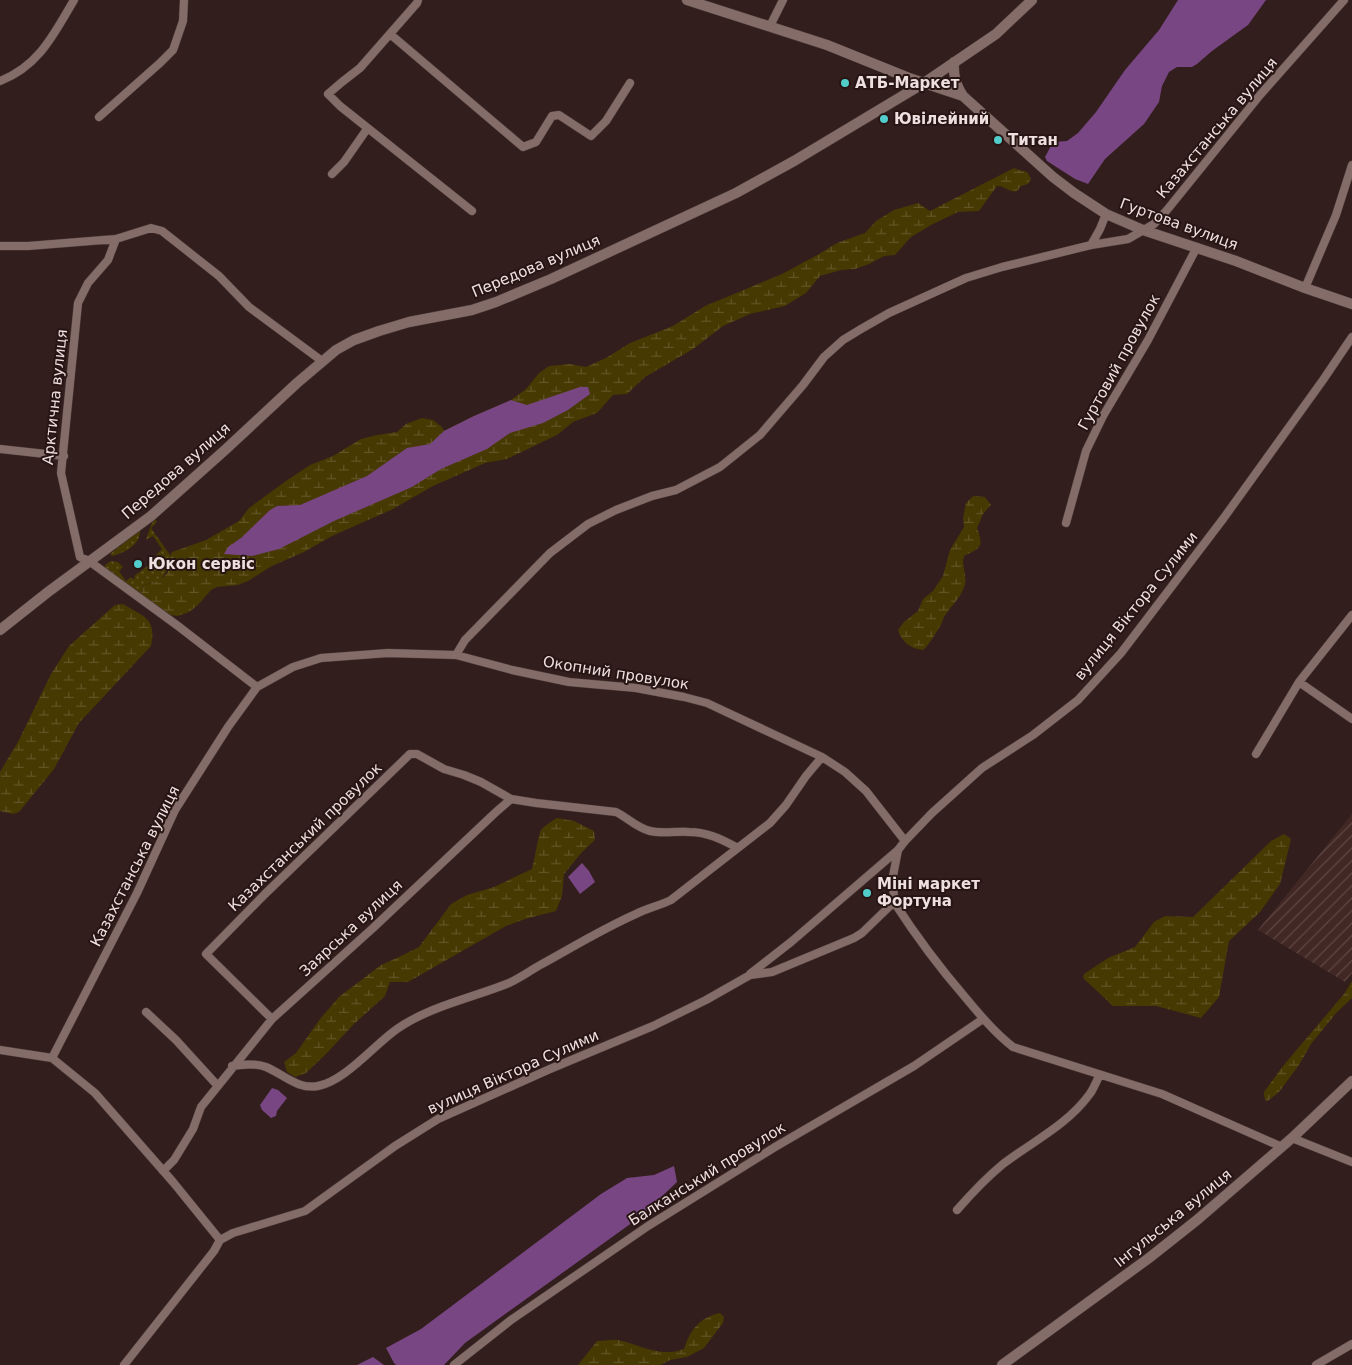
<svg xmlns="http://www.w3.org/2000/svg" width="1352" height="1365" font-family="'DejaVu Sans',sans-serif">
	<defs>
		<pattern id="industrial-furrows" width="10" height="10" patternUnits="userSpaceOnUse" patternTransform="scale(1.25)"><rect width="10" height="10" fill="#422825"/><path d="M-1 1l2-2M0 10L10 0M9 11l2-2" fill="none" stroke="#5e4744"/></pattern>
		<pattern id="grass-dots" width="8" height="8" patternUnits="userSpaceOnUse" patternTransform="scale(1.25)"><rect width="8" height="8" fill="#473902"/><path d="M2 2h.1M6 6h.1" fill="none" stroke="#625526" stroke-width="1.8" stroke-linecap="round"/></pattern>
		<pattern id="wetland-marsh" width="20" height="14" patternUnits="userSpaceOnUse" patternTransform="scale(1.25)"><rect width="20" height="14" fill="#473902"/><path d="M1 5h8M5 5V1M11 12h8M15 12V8" fill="none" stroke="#625526"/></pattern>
	</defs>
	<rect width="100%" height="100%" fill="#321e1c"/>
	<path fill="url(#industrial-furrows)" d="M1352,814V973L1345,982L1258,930Z"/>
	<path fill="url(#grass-dots)" d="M155,519L157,522L151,528L170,555V564L169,567L160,581L144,585L141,595L104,570L105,565L111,561L118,562L123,567L119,571L126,581L131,577L133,579L135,578L134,576L158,558L156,555L162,549L153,536L146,540L151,525Z
		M140,530C141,545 124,553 112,556L110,554Z"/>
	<path fill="url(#wetland-marsh)" d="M1014,168C1024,173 1026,167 1031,179L1028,184L1021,186L1017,191C1010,193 1005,186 997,186L979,211L958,212L933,224L911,237L895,255L884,256L869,264L855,269L841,270L820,276L806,293L785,306L750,314L723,326L693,349L645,377L627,394L613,395L597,413L573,422L557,435L507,459L485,463L433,486L393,509L332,536L304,552L272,566L248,581L238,585L217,587L211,590L197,606L189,612L178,616L171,615L141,595L144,585C156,583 168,578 170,565C171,559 169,557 172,552L206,540L239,521L249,508L286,481L310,465L333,456L361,439L377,435L397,432L406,424L422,418L433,420L442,427L444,431L474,416L511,400L526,389L539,373L549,366L570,364L586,367L606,358L630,343L673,326L705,306L782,274L819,254L837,243L865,233L876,221L894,210L918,203L930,211Z
		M973,496L985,497L991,505L983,514L977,528C984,547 981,548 964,556C961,566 967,574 965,584C962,596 953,604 946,614C943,617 943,621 941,625C938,630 927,648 923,650C912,649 901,642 898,630L904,622L918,611L923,599L933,591L943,576L950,550L964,527L963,518L966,503Z
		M123,604C144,617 157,618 151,646L79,723L54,769L19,812L13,814L0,811V772L19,740L51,674L69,646L115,605Z
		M557,818L574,821L594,831L595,840L582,852L564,874L562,896L556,911L525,919L506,926L408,982H390L385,996L354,1024L326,1054L306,1073L295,1077L287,1072L284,1062L296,1053L320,1019L339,997L381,965L401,956L419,947L451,904L467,895L494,887L532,869C534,862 539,833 541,830C545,825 551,822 557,818Z
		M1284,834L1291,839L1280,884L1260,912L1229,941L1219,997L1201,1018L1156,1006H1113L1083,978L1084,974L1108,958L1135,947L1154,922L1165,916L1193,917L1271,841Z
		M1352,981V998L1337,1012L1311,1044L1299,1065L1279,1092L1269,1100L1266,1101L1264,1096V1092L1283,1066L1344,994Z
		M720,1313L724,1317L723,1323L704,1348L687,1357L670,1360L660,1365H578L597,1341C604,1341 611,1339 618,1340C641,1345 660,1358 684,1349C690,1330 700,1317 720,1313Z"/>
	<path fill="#784683" d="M1178,0H1266L1248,25L1212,51L1197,64L1192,67H1177L1169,72L1162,86L1159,102L1144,124L1105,159L1088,184L1075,179L1047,161L1045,157L1053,142L1067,141L1078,133L1096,112L1125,70L1159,30Z
		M580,387H588L590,394L568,410L543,423L510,433L487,449L441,469L412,487L334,521L279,549L252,556L224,554L228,547L241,538L270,510L277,506L300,505L367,476L407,448L430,444L444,431L474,416L511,400L527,405Z
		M582,863L589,871L595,882L580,894L568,877Z
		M272,1088L278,1090L287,1098L277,1111L276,1116L271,1118L262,1110L260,1105Z
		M674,1166L677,1182L640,1217L465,1343L444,1365H396L394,1363L386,1348L421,1329L601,1194L627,1178L654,1175Z
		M373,1357L384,1365H357Z"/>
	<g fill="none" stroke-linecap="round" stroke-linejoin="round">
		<g stroke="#4c3c3b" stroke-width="9">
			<path id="minor" d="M418,0L417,3L360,68L342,82L328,94L340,106L472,211
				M770,26L783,0
				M390,34L523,147L536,142L552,116L559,115L591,136L606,121L630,83
				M0,81C39,66 54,34 74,0
				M99,117L160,63L173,50L183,21L184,0
				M332,174L344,162L367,129
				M116,239L108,260L88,283L78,303L61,473L80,557L89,561L178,626L257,687
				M1091,245L1100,229L1106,214
				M0,246H28L116,239L151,228L162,231L219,276L249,307L322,361
				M1305,288L1336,215L1352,165
				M0,449L64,456
				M1066,523L1086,451L1103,416L1148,340L1197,247
				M456,655L465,640L550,553L588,524L616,510L652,496L676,490L720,467L760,435L803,385L824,357L843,340L861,329L889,313L966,278L1002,267L1091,245L1128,239L1154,224L1167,210L1260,95L1344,0
				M1299,682L1352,719
				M1256,754L1299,682L1352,615
				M894,902C916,936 939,967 965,997C980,1015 995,1033 1013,1047L1162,1094L1282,1147
				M750,974L791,942L898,850
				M146,1012L176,1040L217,1085
				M272,1019L206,954L265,894L410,754H417L444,769L464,775L481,782L511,799L536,803L616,812C628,818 637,828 650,831C662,834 677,831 689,832C707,832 721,839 736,847
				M0,1050L52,1058L137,893L175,810L228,727L257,687L293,667L321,658L388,653L456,655L512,670L569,682L636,688L684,697L707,703L822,757L845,772L866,791L905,841
				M52,1058L95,1093L173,1182L220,1240
				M232,1066C244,1064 255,1063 266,1067C283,1074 298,1090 318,1086C345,1081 374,1045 397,1029C430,1006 472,998 509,983C520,978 531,970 542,964C573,947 604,928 636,914C647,908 659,906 671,900L770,823L786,805L806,776L822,757
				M1292,1138L1352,1162
				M163,1171L174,1160L193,1129L201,1107L272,1019L373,928L496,812L511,799
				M957,1210C971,1194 986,1178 1003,1164C1032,1142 1067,1125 1089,1095C1094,1089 1096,1081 1100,1075
				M124,1365L214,1251L220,1240L233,1233L305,1211L395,1146L438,1119L550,1069L653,1026L706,1000L750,975L772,972L854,938L862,933L894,902L893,876L898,850L905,841L932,813L982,768L1033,735L1078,700L1121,653L1223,519L1323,380L1352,337
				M454,1365L511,1320L648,1226L775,1147L914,1066L983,1019
				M1316,1365L1352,1344"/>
		</g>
		<g stroke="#4c3c3b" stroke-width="11">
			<path id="tertiary" d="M687,0L827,45L909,78L963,96L1053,177L1074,193L1106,214L1143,230L1236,261L1305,288L1352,304
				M954,62C953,76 956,85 963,96
				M0,630L48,592L151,516L225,450L297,383L336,350L354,340L379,331L409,322L472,310L496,302L551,279L736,193L794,161L924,83L996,34L1032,0
				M1002,1365L1149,1258L1197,1220L1292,1138L1352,1081"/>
		</g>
		<use href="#minor" stroke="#846c69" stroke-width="8"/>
		<use href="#tertiary" stroke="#846c69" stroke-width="10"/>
	</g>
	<g fill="#53cdcb" stroke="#271513" stroke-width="2">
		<circle cx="845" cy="83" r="5"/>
		<circle cx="884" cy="119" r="5"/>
		<circle cx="998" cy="140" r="5"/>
		<circle cx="138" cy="564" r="5"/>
		<circle cx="867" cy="893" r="5"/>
	</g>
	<g text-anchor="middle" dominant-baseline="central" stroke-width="4" stroke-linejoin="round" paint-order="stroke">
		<g font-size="15" font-weight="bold" fill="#eee0df" stroke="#271513" text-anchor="start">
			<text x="855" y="83">АТБ-Маркет</text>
			<text x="894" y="119">Ювілейний</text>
			<text x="1008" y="140">Титан</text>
			<text x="148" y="564">Юкон сервіс</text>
			<text x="877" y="884">Міні маркет<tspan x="877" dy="17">Фортуна</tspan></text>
		</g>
		<g font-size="15" fill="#eee0df" stroke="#271513">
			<text transform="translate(1217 128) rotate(-50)">Казахстанська вулиця</text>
			<text transform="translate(1179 224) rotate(20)">Гуртова вулиця</text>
			<text transform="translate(536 266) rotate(-23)">Передова вулиця</text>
			<text transform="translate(1119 362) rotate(-61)">Гуртовий провулок</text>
			<text transform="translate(55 397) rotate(-84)">Арктична вулиця</text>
			<text transform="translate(176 471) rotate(-41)">Передова вулиця</text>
			<text transform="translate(1136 606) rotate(-51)">вулиця Віктора Сулими</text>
			<text transform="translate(616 673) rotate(9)">Окопний провулок</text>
			<text transform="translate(305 837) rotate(-44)">Казахстанський провулок</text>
			<text transform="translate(135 866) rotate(-63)">Казахстанська вулиця</text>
			<text transform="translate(351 928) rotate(-43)">Заярська вулиця</text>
			<text transform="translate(513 1072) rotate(-24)">вулиця Віктора Сулими</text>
			<text transform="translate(707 1174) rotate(-32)">Балканський провулок</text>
			<text transform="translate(1173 1218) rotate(-39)">Інгульська вулиця</text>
		</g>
	</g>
</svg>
